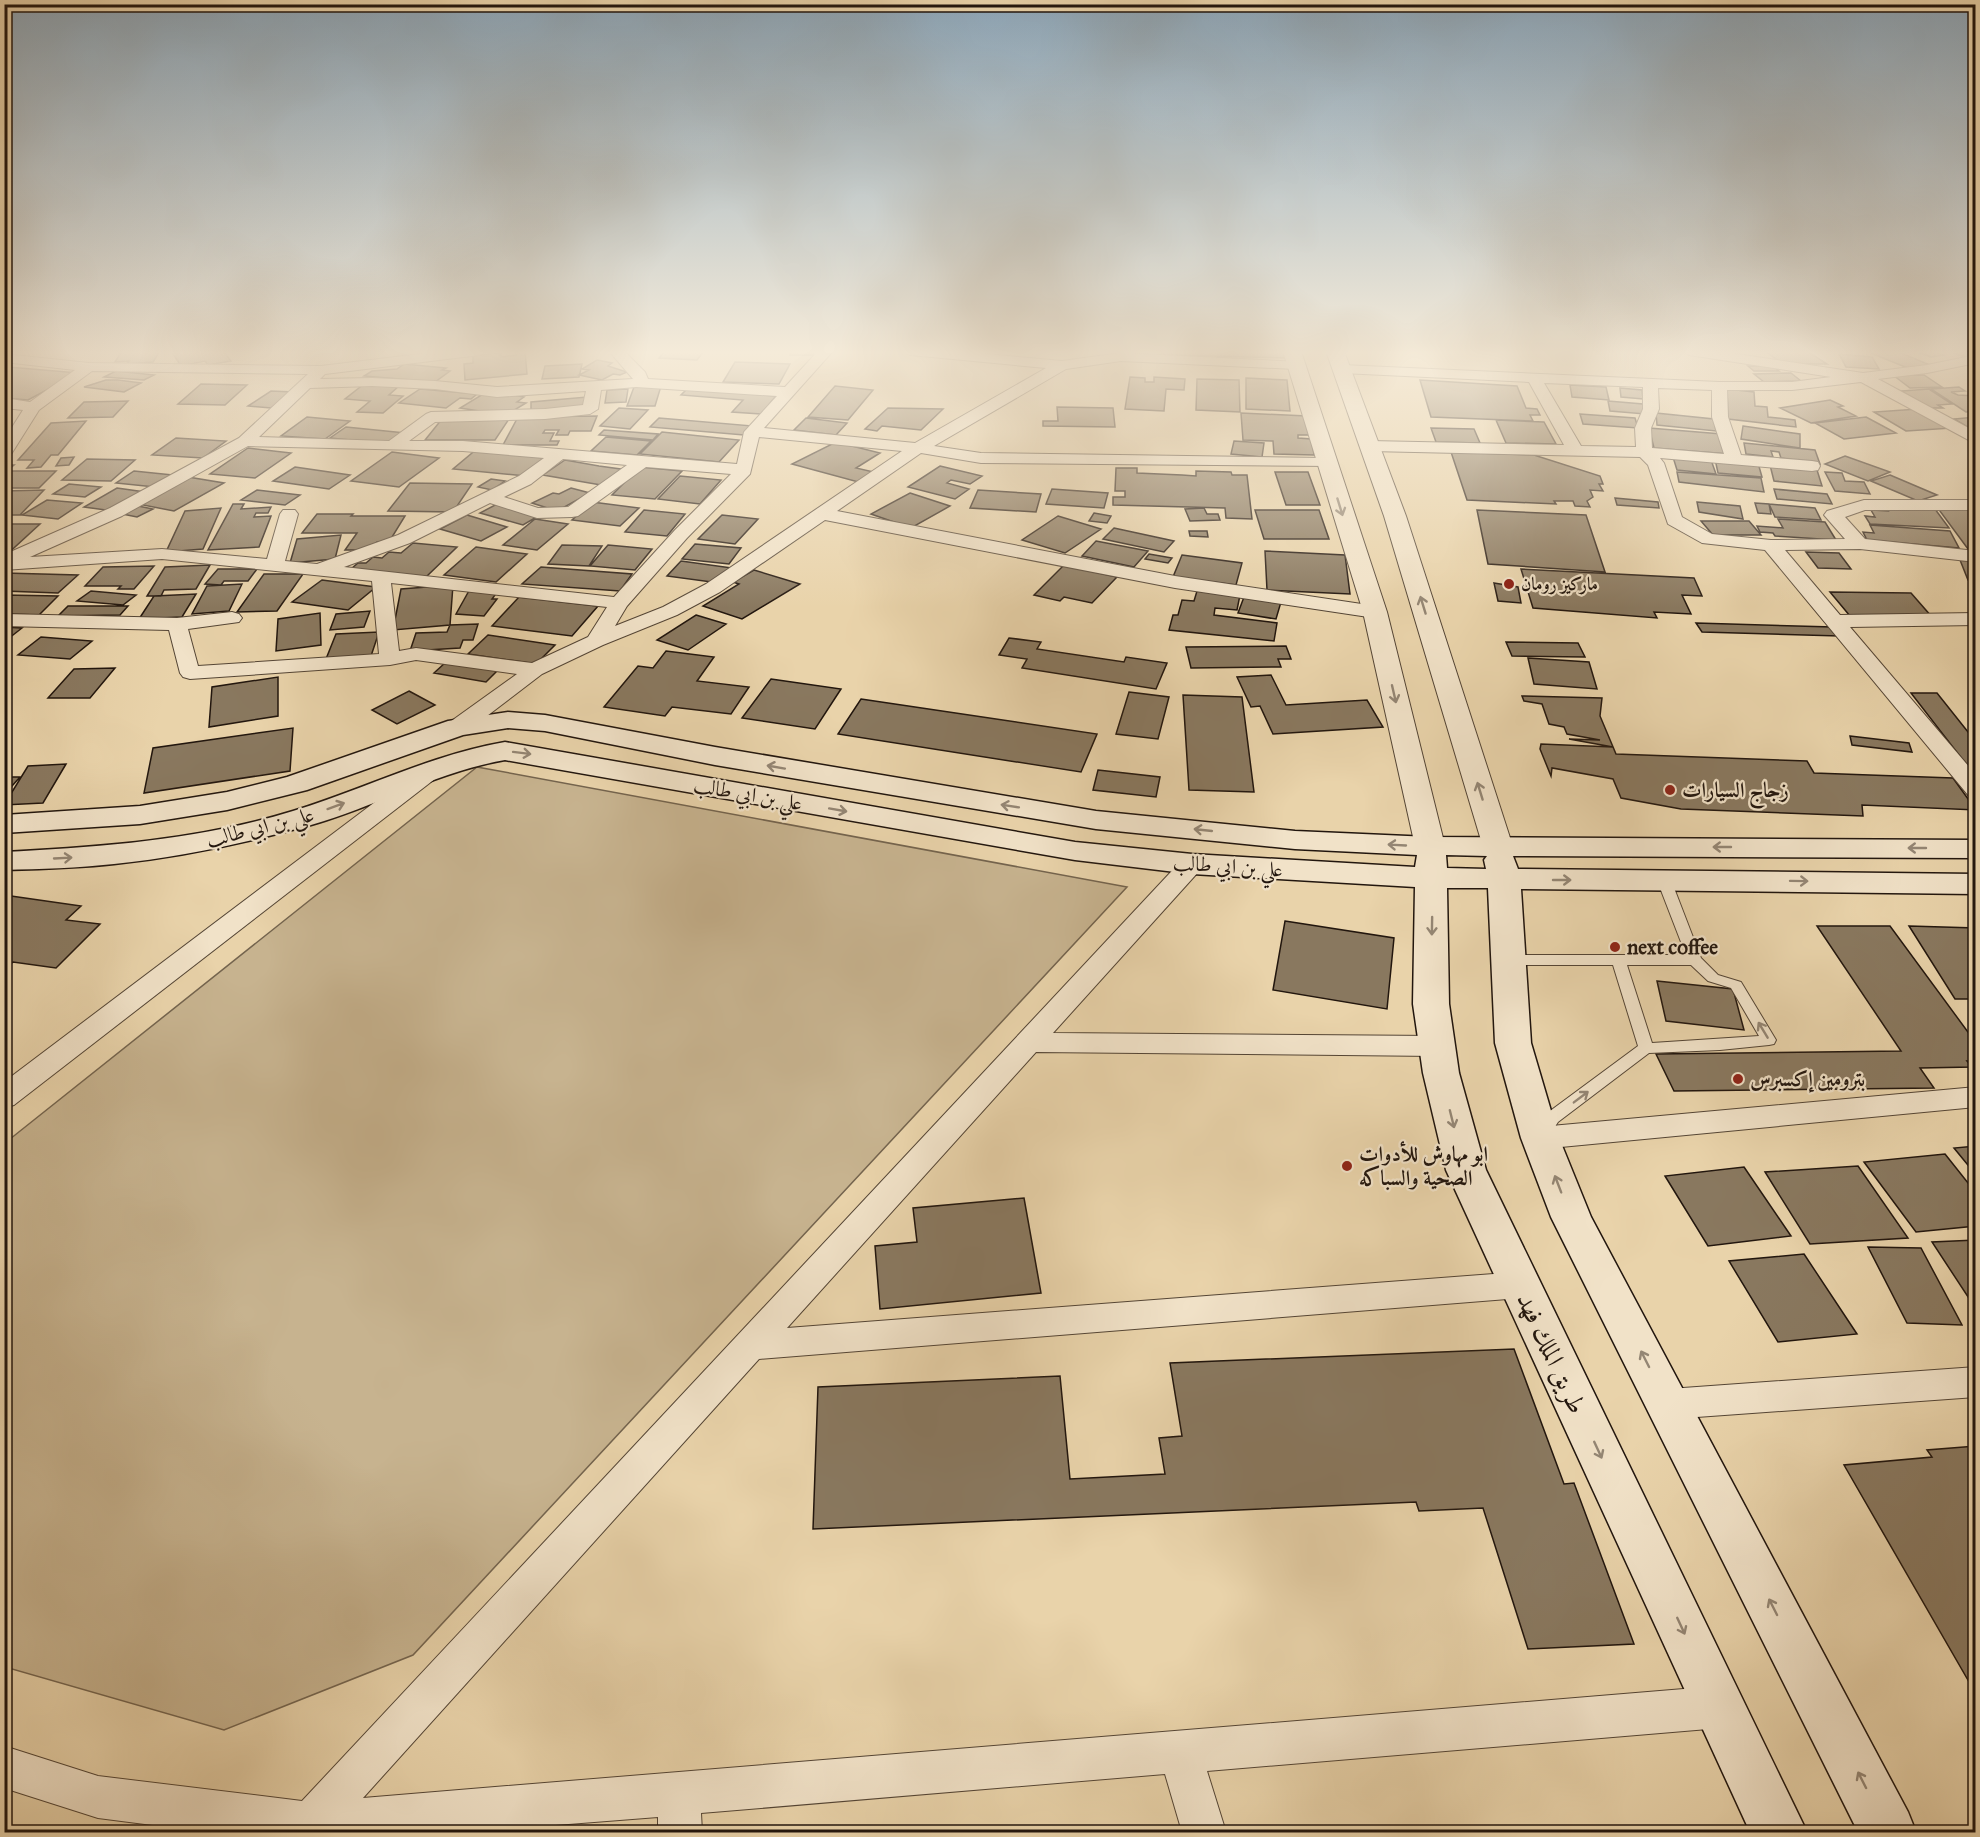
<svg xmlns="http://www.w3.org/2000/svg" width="1980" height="1837" font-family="'IM FELL Great Primer',Amiri,serif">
	<rect width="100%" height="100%" fill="#e9d3aa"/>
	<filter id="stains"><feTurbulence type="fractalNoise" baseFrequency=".00333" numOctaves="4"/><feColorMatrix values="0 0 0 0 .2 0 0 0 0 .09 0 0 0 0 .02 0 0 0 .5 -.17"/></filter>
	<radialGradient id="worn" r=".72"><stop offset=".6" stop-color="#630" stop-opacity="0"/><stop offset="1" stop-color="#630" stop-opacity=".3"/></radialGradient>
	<path fill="#c7b38f" stroke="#74644e" stroke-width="1.5" d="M477,767L1127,887L413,1655L224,1730L5,1667V1143Z"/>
	<path fill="#89785f" stroke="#22160e" stroke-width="1.5" d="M122,351H160L153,362L127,364L129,361L115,362Z
		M171,351H223L231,361L208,365L205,361L181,366Z
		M515,351H525L527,374L465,380L464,364L473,363V355L501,353V357L516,355Z
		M665,351H704L697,360L659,358Z
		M791,351H815L814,355H790Z
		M1161,351H1286L1288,358L1161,355Z
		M1765,351H1807L1827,364H1783Z
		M1866,351H1899H1896L1930,365L1910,369Z
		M1914,351H1932L1943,355L1931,357Z
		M1948,351H1976V355L1965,357Z
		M1839,354L1872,357L1879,369L1846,367Z
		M597,360L612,363L608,366L627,372L620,375L613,374L602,380L579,375L589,370L582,369Z
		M735,362L790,364L779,384L723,382Z
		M404,364L446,368L442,370L450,371L435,382L364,376L372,371L397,369Z
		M582,364L579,377L542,379L545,366Z
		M1748,366H1773L1779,371H1754Z
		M8,367L79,373L28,400L4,398V368Z
		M116,371L154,375L144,380L104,377Z
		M1791,373L1801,381L1764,382L1754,374Z
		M1893,375H1924L1942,387L1910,388Z
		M1130,377L1145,378V382H1154V377L1185,379L1184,390L1166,389L1164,411L1125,409Z
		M1246,378L1287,380L1290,411L1246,409Z
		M1197,379L1239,380L1240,412L1196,410Z
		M106,380H118L141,383L124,392L84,387Z
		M1420,380L1517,386L1526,408L1537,409L1540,415H1530L1533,421L1431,417Z
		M201,384L247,385L225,405L178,404Z
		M364,384L399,386L389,395L403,396L383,413L357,412L370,401L345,399Z
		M1570,385L1606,387L1609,400L1572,397Z
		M661,386L655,406H627L634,387Z
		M835,386L873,390L848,420L808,417Z
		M1959,387L1965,391L1951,392L1958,395L1976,396V411L1966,412L1931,389Z
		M1620,388L1642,390L1643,399L1621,397Z
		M420,389L477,394L471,399L460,398L446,408L399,403Z
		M628,389L626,402L605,403L607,390Z
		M687,389L776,396L761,414L732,412L743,400L681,395Z
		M1727,389L1754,392L1755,406L1767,407L1768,417L1795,420L1796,427L1728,419Z
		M1929,389L1952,404L1938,405L1943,408H1929L1901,391Z
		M271,391L293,392L271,408L248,406Z
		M488,391L524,397L517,402L526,403L506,415L460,408Z
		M587,397L588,407L531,412V402Z
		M1830,400L1843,406L1838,407L1856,416L1811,423L1780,408Z
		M128,401L113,417L68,418L84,402Z
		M1608,401L1643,404L1645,414L1610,411Z
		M1057,407L1113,408L1115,427L1043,426V421H1058Z
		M619,408L648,410L630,429L600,426Z
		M888,408L943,409L921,430L882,426L877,431L865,429Z
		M1918,409L1953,428L1906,431L1874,412Z
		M1241,413L1307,416L1310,435H1298V438L1312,439L1314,455L1274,454L1273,441L1243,440Z
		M1656,413L1714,419L1716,431L1657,425Z
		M1580,414L1635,418L1638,428L1583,424Z
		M597,416L591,431H570L568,435H556L559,430H545L543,433H554L550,441H559L557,445H503L518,417Z
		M307,417L350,421L325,439L281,436Z
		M1866,417L1896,433L1844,439L1815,423Z
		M1976,417V432L1954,419Z
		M659,418L753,426L744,435L650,427Z
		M806,418L847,423L836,435L794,430Z
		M442,419H509L495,440H425Z
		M1496,420L1544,422L1556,444L1506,443Z
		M86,421L58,455H51L41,467L27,468L34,460H18L51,423Z
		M1743,426L1800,434V448L1741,439Z
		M346,427L406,433L391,444L330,438Z
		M1431,428L1474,429L1480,443L1436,442Z
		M1649,428L1722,434L1729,454L1654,448Z
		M604,430L658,434L653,440L599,435Z
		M662,432L739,440L719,462L640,454Z
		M606,437L651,441L637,455L591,451Z
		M176,438L226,441L203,458L152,455Z
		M1234,441L1264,443L1262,457L1231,454Z
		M836,442L880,453L856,468L878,473L862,483L792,464Z
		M1744,443L1815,450L1820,464L1781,458L1779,452L1771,451L1773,457L1746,454Z
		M248,448L291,453L255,478L210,474Z
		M478,448L549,455L526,476L453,469Z
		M392,452L439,458L399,487L351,481Z
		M1451,452L1534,455L1600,476L1603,484H1599L1603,491L1590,490L1593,497L1587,501L1590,507L1575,506L1573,501H1554L1556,504L1467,500Z
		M1845,456L1890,472L1868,481L1825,464Z
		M74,457L69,465L56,466L61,458Z
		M1673,457L1711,460L1716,474L1677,470Z
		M87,459L135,460L111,481L62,480Z
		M1715,459L1758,463L1762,477L1718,473Z
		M565,460L599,466L628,470L601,485L543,475Z
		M9,465H14L7,471H56L39,488H4V469Z
		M1770,465L1817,470L1822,486L1774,481Z
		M940,466L982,476L970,484L951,480L947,483L969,489L955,499L908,487Z
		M295,467L350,475L329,489L273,481Z
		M640,467L682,471L655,499L612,495Z
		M1116,468H1137V473L1182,475L1196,476V471L1231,472L1232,475H1247L1252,519L1226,518L1225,508L1113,505V497H1125V491H1115Z
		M134,471L173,475L155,487L116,483Z
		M1275,472H1308L1320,505H1286Z
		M1677,472L1761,478L1764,492L1679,482Z
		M1825,472L1842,473L1845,481L1864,482L1870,494L1835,491Z
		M1890,475L1937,495L1918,501L1871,481Z
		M680,476L721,480L700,504L658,499Z
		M188,477L224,483L174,511L138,504Z
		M491,479L505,481L492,490L478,487Z
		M410,483L472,484L453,512L388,511Z
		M69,484L101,487L85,497L53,494Z
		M117,488L145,492L113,511L84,507Z
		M571,488L590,493L557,511L532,503L553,493L559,494Z
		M1052,489L1108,493L1104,508L1046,504Z
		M1774,489L1827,494L1832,504L1777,499Z
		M44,490L20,515H4V491Z
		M257,490L300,495L285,505L241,500Z
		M978,490L1041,494L1036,512L970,508Z
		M910,493L950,506L911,528L871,514Z
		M1615,498L1658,502L1659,508L1617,505Z
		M47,500L82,503L58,519L22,515Z
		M592,502L639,508L620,526L572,520Z
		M1697,502L1740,506L1743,519L1699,512Z
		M1755,503L1769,504L1771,514L1758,513Z
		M233,504H244L241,509L271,507L268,513H256L254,517L271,516L259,547L208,550Z
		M497,504L540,515L523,525L480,513Z
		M1769,504L1815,508L1821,520L1775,517Z
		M138,506L153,509L137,517L122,514Z
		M1884,506L1935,509L1949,528L1870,524L1865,516L1875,517L1871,510L1888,511Z
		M1937,507L1976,510V549H1968Z
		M221,508L203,549L166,552L185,511Z
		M1204,508L1207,514H1218L1220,520L1190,521L1185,509Z
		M644,510L685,514L667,536L625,532Z
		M1255,510H1319L1329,539H1264Z
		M1477,510L1586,515L1605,572L1488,564Z
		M1094,513L1111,516L1107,523L1089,521Z
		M317,514H353L351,516H405L389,542H377L372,550H345L357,533H302Z
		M467,515L507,527L481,541L440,529Z
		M722,515L758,519L735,544L698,539Z
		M1058,516L1101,529L1065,553L1022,540Z
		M535,519L568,524L537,550L503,545Z
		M1778,519L1825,522L1836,540L1775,536L1773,533L1760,532L1757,526L1783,528Z
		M1701,521H1749L1761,535H1713Z
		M4,524H40L4,557Z
		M1870,525L1950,531L1959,548L1867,540L1863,532L1874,533Z
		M1114,528L1174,541L1164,552L1103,539Z
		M1189,531H1207L1208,537L1190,536Z
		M341,535L335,559L290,563L297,539Z
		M1096,541L1148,551L1134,567L1082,556Z
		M413,543L457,547L426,577L351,569L358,563H366L373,557L382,558L389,552L401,553Z
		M695,544L741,548L729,564L682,559Z
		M562,545L602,546L589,566L548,564Z
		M608,545L652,549L635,570L590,566Z
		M476,547L527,554L496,582L444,575Z
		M1265,551L1345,555L1350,594L1267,590Z
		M1806,552L1839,553L1851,569L1818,568Z
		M1149,554L1172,558L1168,563L1145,559Z
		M1182,555L1242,563L1236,585L1173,577Z
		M1960,560L1976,562V581L1968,580Z
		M681,561L732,568L719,583L667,576Z
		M210,565L196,589L164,590L161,596H147L165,567Z
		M1064,565L1117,577L1092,603L1064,597L1060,601L1034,595Z
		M154,566L134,589H118L121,586H85L103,567Z
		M541,567L632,574L620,591L522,584Z
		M218,569H257L248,581H224L221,585L205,584Z
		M1521,569L1694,578L1702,596L1682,595L1691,614L1654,612L1657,618L1533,608Z
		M754,570L800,584L742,619L703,606L739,584L733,582Z
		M4,573L78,575L58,593L4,591Z
		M264,574H303L277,611L237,612Z
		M322,580L376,587L348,610L292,602Z
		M1494,583L1518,587L1521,603L1498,601Z
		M242,584L229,611L192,614L207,586Z
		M453,585L450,625L393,630L401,589Z
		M470,589L498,591L492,599H497L484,616L456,614Z
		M91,591L136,595L123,605L77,601Z
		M1197,591L1240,595L1237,610L1215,608L1214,615L1277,623L1274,641L1169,630L1173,615H1178L1182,600L1194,601Z
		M1830,592L1911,593L1932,617L1850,616Z
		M196,594L182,617L139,619L154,596Z
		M4,595L58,596L39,615L4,614Z
		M519,597L598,606L572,636L492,626Z
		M1244,597L1281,602L1276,619L1238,613Z
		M68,606H128L120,615L58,616Z
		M370,611L364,627L330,630L336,614Z
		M320,613L321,645L276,651L278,619Z
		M696,615L726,624L688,650L657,640Z
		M1696,623L1833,627L1839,636L1702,632Z
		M478,624L473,640H463L460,648L410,651L416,633L447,632L450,625Z
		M4,627L22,628L4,642Z
		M379,632L371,656L326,659L336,634Z
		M488,635L555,645L536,664L468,654Z
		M41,637L92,641L70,659L18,655Z
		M1009,638L1041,642L1037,649L1124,662L1126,657L1167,663L1156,689L1022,668L1027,659L999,655Z
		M1506,642L1578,643L1585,657L1512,656Z
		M1286,646L1291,659H1278L1281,667L1191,668L1186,647Z
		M666,651L714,657L697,681L749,687L731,714L672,707L665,716L604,707L638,666L653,668Z
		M1528,658L1589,662L1597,689L1534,684Z
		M446,662L498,670L486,682L434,673Z
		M115,668L90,698H48L74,669Z
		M1271,675L1286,705L1367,700L1383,727L1273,734L1260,706L1251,707L1237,677Z
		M278,677V716L209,727L212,687Z
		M771,679L841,689L815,729L742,718Z
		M409,691L435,705L397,724L372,710Z
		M1129,692L1169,697L1158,739L1116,734Z
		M1911,693H1937L1976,742V777Z
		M1183,695L1242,697L1254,792L1189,790Z
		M1522,696L1602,698L1600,716L1616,754L1807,761L1814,773L1953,778L1976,810L1862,805L1863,816L1681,809L1621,798L1613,779L1552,768L1551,776L1540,749L1541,744L1613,747L1569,739L1600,740L1567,734L1564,727L1549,724L1542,704L1524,701Z
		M861,699L1097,734L1081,772L838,734Z
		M293,728L290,771L144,793L153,748Z
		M1850,736L1909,743L1912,752L1852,745Z
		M66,764L43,803L4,805L28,766Z
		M1098,770L1160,777L1156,797L1093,790Z
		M4,777H20L4,795Z
		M4,895L81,906L66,920L100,924L56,968L13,962L4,970Z
		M1285,921L1394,938L1387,1009L1273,990Z
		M1817,926H1890L1976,1043V1061H1967L1972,1067L1920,1068L1934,1088L1674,1091L1656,1054L1901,1051Z
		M1909,926L1976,928V999H1955Z
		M1657,981L1733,989L1744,1030L1666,1021Z
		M1976,1146V1175L1954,1148Z
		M1945,1154L1976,1193V1226L1916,1232L1864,1162Z
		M1858,1166L1908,1238L1810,1244L1765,1172Z
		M1744,1167L1791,1236L1708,1246L1665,1176Z
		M1024,1198L1041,1293L880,1309L875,1246L917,1242L913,1208Z
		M1976,1240V1309L1932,1242Z
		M1868,1247L1921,1248L1962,1325L1907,1323Z
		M1804,1254L1857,1334L1778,1342L1729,1261Z
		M1514,1349L1564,1484L1574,1483L1634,1644L1528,1649L1483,1508L1419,1511L1416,1502L813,1529L818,1387L1060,1376L1070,1479L1165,1474L1159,1438L1182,1436L1170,1363Z
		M1976,1446V1694L1844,1465L1932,1457L1927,1450Z"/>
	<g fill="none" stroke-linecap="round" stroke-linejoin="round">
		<g stroke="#544535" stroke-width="2">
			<path id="service" d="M1664,876L1671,880L1701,958L1718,975L1741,982L1776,1040L1774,1044L1769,1045L1720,1050L1649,1053L1558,1122L1550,1135L1544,1137L1538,1135L1536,1131L1546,1114L1638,1046L1613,965H1508L1501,960L1508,955H1686L1657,880ZM1627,965H1691L1708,981L1731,988L1759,1036L1652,1043Z"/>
		</g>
		<g stroke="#544535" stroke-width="2">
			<path id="minor" d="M445,351H487L480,355L325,374L320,379L372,378L435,381L497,387L633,379L609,351H624L645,372L648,379L785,387L818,351H833L764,428L915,443L1046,368L910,355L903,351H955L1062,361L1121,353L1301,362L1303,365L1296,369L1121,361L1066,369L934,446L981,453L1326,458L1334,463L1332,466L981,463L921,453L837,511L1175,576L1375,606L1382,608L1385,612L1382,616L1375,618L1175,588L825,520L720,592L677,615L603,645L542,674L466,732L458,734L450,732L447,727L450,722L517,674L416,660L390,665L190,679L183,677L180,673L169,630L4,626V614L177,618L232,612L239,614L242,618L239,622L188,629L198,666L379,654L372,581L162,559L4,570V558L8,553L110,508L239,438L308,374L92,371L39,410L10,456L4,458V440L23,410L4,408V398L30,402L75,370L4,362V354L89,363L321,366ZM372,386L435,389L497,397L586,391L583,405L545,409L431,412L426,414L389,441L259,437L310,388ZM636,387L777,396L744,432L737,464L463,441H409L435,422L545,419L590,414L598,409L601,390ZM759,437L902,451L706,584L663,607L615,626L627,606L687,538L750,474ZM248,446L463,451L544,458L519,476L398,535L317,564L285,561L298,514L295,510H283L280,514L267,559L162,549L30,557L122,516ZM563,459L627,465L568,507L538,508L504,497L531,484ZM646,467L731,474L675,530L614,597L344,567L410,543L490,503L537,518L572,517L578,516ZM391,583L607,607L588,637L532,663L416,648L399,651Z
				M1682,351H1717L1863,373L1927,365L1976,355V363L1927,373L1878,379L1976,432V444L1861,382L1792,390H1727L1728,417L1741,455L1812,461L1818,462L1820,466L1818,470L1812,471L1660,458L1664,463L1682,517L1712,534L1771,540L1845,539L1824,515L1827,511L1864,500H1976V510H1865L1845,517L1865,539L1976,551V562L1860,549L1785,550L1840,615L1976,613V625L1850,627L1976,775V797L1968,795L1765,550L1702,543L1668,524L1648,465L1640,457L1370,451L1362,446L1370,441L1564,445L1529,382L1342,373L1335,369L1342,365L1719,382H1792L1831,377L1689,355ZM1544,383L1643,387V409L1635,428L1636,447L1581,446ZM1658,388L1712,390V417L1724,454L1652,448L1651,428L1659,409Z
				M432,763L440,765L443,770L440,775L14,1105L4,1108V1082L424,765Z
				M1192,857L1201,859L1204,864L1201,869L1053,1033L1436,1036L1446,1039L1450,1046L1446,1053L1436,1056L1036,1052L787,1328L1520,1272L1532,1276L1536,1285L1532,1294L1520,1298L759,1359L363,1798L1720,1686L1735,1692L1741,1707L1735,1722L1720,1728L1207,1771L1226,1832H1182L1165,1774L701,1813L702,1832H658V1817L468,1832H207L98,1818L4,1788V1746L98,1776L302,1801L1183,859Z
				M1976,1087V1107L1540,1149L1529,1146L1525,1138L1529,1130L1540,1127Z
				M1976,1367V1397L1669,1419L1657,1415L1651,1404L1657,1393L1669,1389Z"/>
		</g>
		<g stroke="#544535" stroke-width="2">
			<path id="tertiary" d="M1283,351H1301L1387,612L1445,846L1441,852L1430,855L1419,852L1415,846L1363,612Z
				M1326,351H1344L1406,516L1513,847L1509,853L1498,856L1487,853L1483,847L1384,516Z"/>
		</g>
		<g stroke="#22160e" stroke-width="3">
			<path id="secondary" d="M508,712L545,715L715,747L1096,811L1295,831L1430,837L1976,840V858L1513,856L1518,869L1976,874V894L1521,889L1531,1043L1559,1138L1591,1217L1908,1812L1916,1832H1858L1551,1217L1521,1138L1495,1043L1488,888H1447L1449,1004L1459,1073L1486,1170L1807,1832H1750L1446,1170L1423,1073L1413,1004L1415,887L1192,874L1075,860L505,760C437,772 377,806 311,825C246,843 180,857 114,864C78,868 41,869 4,870V852C102,847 199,840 293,811C365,789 430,755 505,742L1075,842L1192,854L1415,867L1417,855L1295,849L1096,829L715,765L545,731L508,728L463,735L307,790L227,810L140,824L4,833V815L140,806L227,792L287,777L448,721ZM1446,855L1487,856L1484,860L1486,869L1447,868Z"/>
		</g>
		<use href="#service" fill="#f1e2c8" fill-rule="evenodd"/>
		<use href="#minor" fill="#f1e2c8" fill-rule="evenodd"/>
		<use href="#tertiary" fill="#f1e2c8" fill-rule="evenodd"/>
		<use href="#secondary" fill="#f1e2c8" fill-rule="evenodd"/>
	</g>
	<defs><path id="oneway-shaft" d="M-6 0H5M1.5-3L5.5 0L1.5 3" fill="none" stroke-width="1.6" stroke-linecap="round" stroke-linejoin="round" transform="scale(1.5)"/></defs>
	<g stroke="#948674">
		<use href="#oneway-shaft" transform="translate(1340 507) rotate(73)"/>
		<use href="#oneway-shaft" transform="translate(1423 605) rotate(-107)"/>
		<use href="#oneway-shaft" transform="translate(1394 694) rotate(77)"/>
		<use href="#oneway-shaft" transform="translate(522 753) rotate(7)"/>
		<use href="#oneway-shaft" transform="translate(776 767) rotate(-170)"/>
		<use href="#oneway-shaft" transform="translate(1480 791) rotate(-107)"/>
		<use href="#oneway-shaft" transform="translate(336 806) rotate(-20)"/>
		<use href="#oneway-shaft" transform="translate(1010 806) rotate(-171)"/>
		<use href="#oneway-shaft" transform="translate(838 810) rotate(10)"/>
		<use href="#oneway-shaft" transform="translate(1203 830) rotate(-174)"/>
		<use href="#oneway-shaft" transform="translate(1397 845) rotate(-177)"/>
		<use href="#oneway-shaft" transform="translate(1722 847) rotate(-180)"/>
		<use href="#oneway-shaft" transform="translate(1917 848) rotate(-180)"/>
		<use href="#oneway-shaft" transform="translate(63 858) rotate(-3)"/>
		<use href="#oneway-shaft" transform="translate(1562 880)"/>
		<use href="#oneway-shaft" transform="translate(1799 881) rotate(1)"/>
		<use href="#oneway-shaft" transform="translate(1432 926) rotate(91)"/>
		<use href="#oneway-shaft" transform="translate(1763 1030) rotate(-121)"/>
		<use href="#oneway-shaft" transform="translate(1581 1097) rotate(-37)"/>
		<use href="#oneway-shaft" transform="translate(1452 1119) rotate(76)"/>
		<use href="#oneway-shaft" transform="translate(1558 1184) rotate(-111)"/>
		<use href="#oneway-shaft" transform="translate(1645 1359) rotate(-117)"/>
		<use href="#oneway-shaft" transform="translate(1598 1450) rotate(65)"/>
		<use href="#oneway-shaft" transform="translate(1773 1607) rotate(-117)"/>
		<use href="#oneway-shaft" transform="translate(1681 1626) rotate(65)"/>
		<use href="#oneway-shaft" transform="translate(1862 1780) rotate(-117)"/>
	</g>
	<linearGradient id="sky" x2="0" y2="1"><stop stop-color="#8da7ba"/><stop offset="0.58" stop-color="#f5ebd9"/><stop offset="1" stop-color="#f5ebd9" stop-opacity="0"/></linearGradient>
	<rect width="1980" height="608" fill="url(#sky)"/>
	<g fill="#8f2418" stroke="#f1e2c8" stroke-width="2">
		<circle cx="1509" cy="584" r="6"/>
		<circle cx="1670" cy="790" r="6"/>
		<circle cx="1615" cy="947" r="6"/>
		<circle cx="1738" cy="1079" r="6"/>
		<circle cx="1347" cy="1166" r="6"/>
	</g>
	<g text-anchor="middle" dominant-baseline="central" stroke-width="4.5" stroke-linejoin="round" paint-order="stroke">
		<g font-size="18" font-weight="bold" fill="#22160e" stroke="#f1e2c8" text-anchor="start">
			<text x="1521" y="584">ماركيز رومان</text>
		</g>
		<g font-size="21" font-weight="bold" fill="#22160e" stroke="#f1e2c8" text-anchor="start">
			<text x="1682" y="790">زجاج السيارات</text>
			<text x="1627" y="947">next coffee</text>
			<text x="1750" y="1079">بترومين إكسبرس</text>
			<text x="1359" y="1154">ابو مهاوش للأدوات<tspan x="1359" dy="24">الصحية والسباكه</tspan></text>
		</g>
		<g font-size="21" fill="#22160e" stroke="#f1e2c8">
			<text transform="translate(748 794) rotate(10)">علي بن ابي طالب</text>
			<text transform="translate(260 827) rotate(-14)">علي بن ابي طالب</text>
			<text transform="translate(1228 866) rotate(4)">علي بن ابي طالب</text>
		</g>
		<g font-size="26" fill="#22160e" stroke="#f1e2c8">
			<text transform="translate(1552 1353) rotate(65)">طريق الملك فهد</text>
		</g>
	</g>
	<rect width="1980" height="1837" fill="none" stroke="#e9d3aa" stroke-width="24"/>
	<rect x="6" y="6" width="1968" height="1825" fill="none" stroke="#22160e" stroke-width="3"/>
	<rect x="12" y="12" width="1956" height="1813" fill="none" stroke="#22160e" stroke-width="1.5"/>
	<rect width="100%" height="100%" filter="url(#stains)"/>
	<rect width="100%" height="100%" fill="url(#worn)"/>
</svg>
